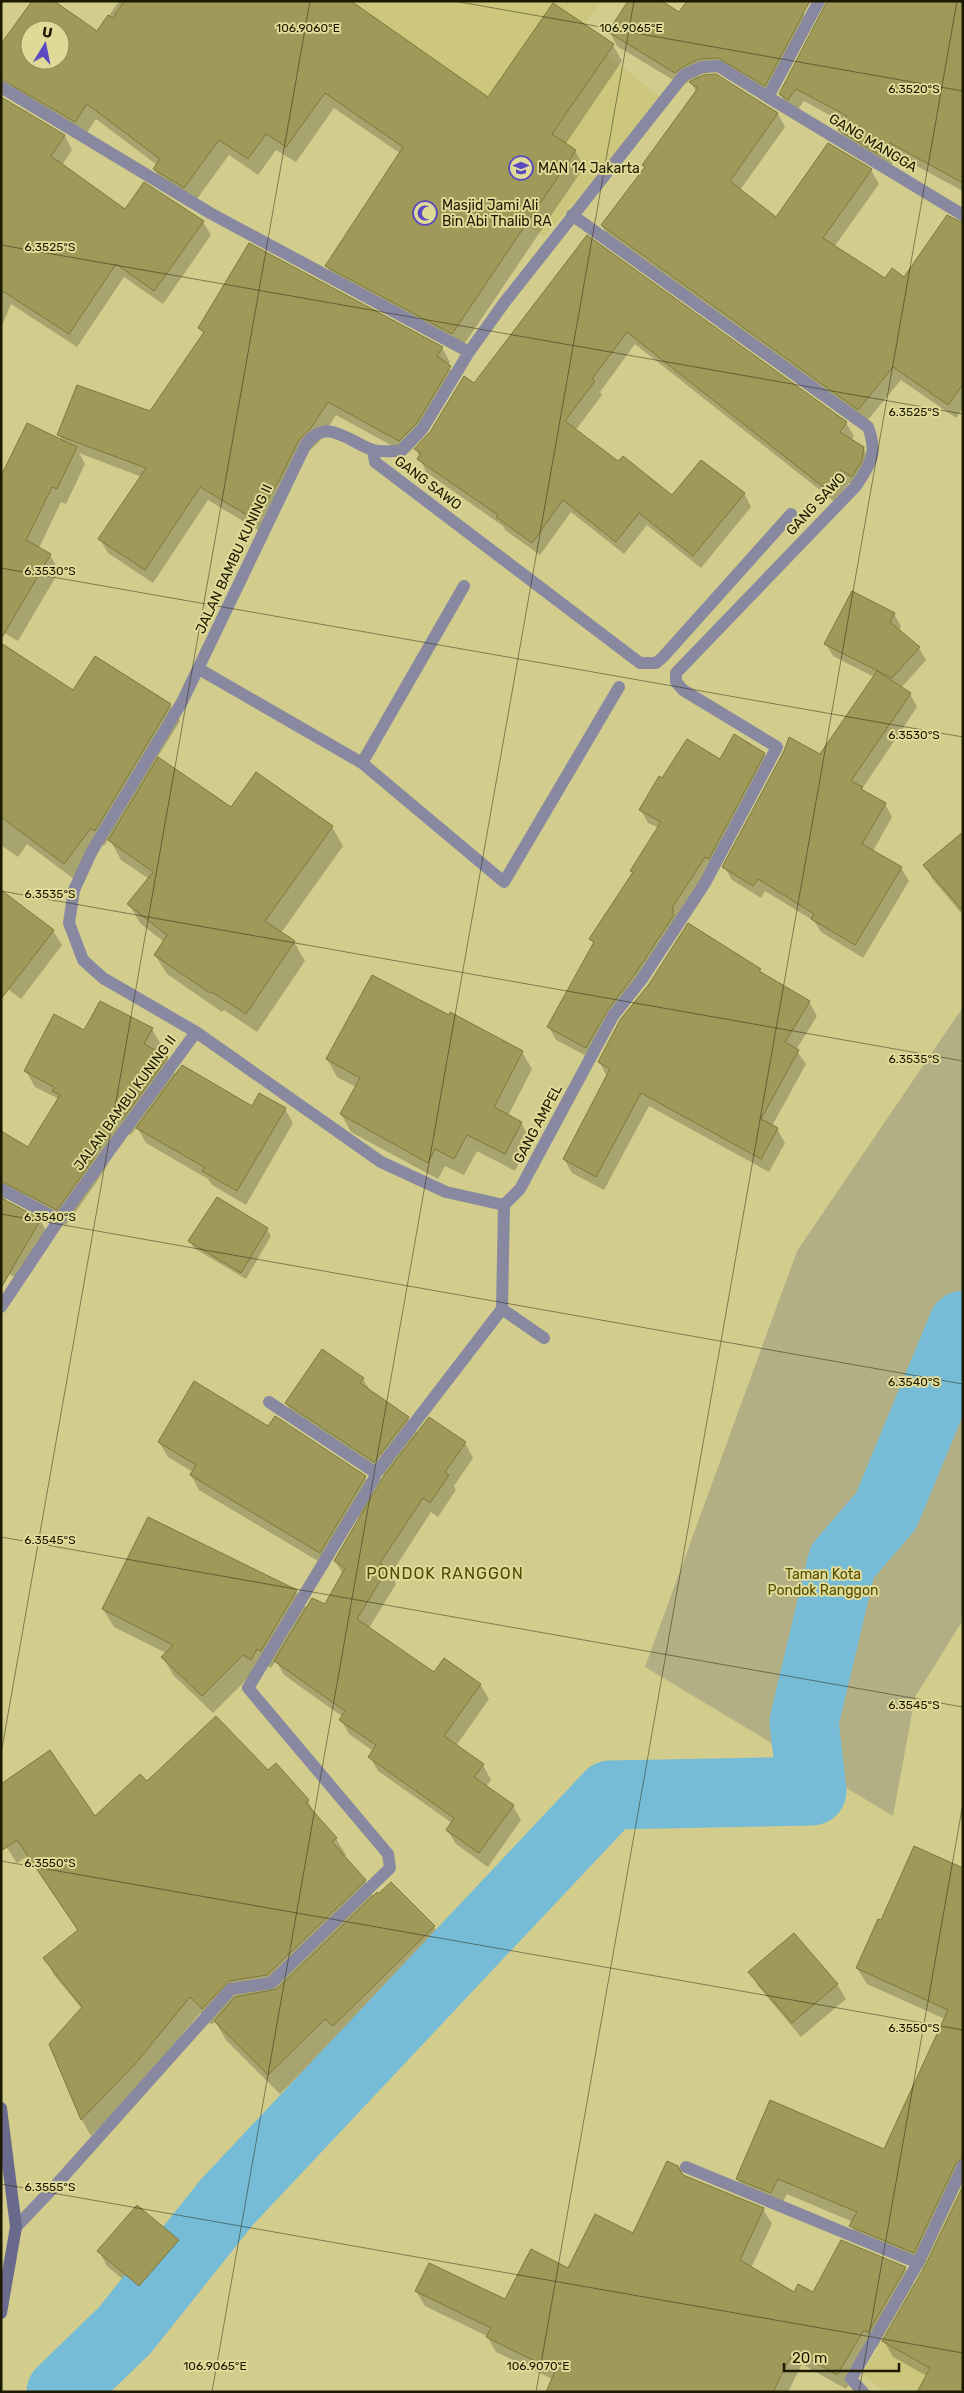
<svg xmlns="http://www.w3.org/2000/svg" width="964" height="2393" font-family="Rubik,sans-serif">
	<rect width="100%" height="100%" fill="#d2cd8c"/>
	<path fill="#cdc77d" d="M601,1L579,32L663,100L544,237L185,2Z
		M920,2278L963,2392H885L862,2374Z"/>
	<path fill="#b2af85" d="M963,1007V1620L915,1697L893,1816L645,1667L797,1251Z"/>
	<path fill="#0003" d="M50,1L97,33L119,1H349L489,99L613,45L622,61L565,145L575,151L584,167L461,349L336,282L327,266L401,154L334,108L296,162L276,150L258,175L229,155L194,203L163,185L154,169L157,165L96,119L84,137L19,98L10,82L30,32V60H60V30H31Z
		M963,5V191L898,156L889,168L847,143L839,130L844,123L804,101L796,112L788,107L780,94Z
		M803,13L811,26L773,98L727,71L707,73L698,76H716L778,114L785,127L740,190L777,219L871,170L879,184L834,247L886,280L905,279L963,223V408L956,418L901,380L866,422L610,239L602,226L645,169L643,165L696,92L690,80L683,86L617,46L610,32L679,14Z
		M1,98L65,136L72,150L62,165L126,211L144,184L203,222L211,235L163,304L124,277L77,347L11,304L1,328Z
		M587,237L846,423L854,436L851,440L863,448L871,461L860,489L849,483L835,502L635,344L600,392L602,395L575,431L619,463L673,497L744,493L751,507L701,568L647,525L624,554L571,512L540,555L505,530L503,526L426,472L416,449L475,385Z
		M200,328L442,348L450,362L447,365L458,381L424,437L407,454L336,415L319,442L306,454L263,533L208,500L153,583L108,553L100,539L142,477L79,453L85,464L66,504L61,502L39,548L50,555L59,571L18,641L1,631V480L63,442L59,435L151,413L204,335Z
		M894,614L901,626L899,631L919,648L926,660L901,688L910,694L917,707L862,789L864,792L885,804L892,817L873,851L901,868L909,881L863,958L821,932L814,921L765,891L761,898L732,880L724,867L821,756L874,677L833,656L826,644Z
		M1,667L73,691L170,705L180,721L157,758L231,808L332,827L343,846L281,933L294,942L305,961L257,1032L224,1010L222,1012L167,974L155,955L164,942L140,923L129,904L149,879L121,860L109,838L104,846L101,843L74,879L27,844L18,857L1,845Z
		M764,753L771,766L613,1024L594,1060L556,1040L549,1027L594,945L591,939L634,874L632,871L659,828L648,823L641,810L663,780L721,760Z
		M963,833V915L933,880L925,866Z
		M53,931L62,945L21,999L1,984Z
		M760,970L762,974L809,1002L817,1016L796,1050L806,1064L772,1126L777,1129L785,1143L769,1172L649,1106L604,1190L572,1173L564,1159L607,1076L599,1062Z
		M449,1017L522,1052L532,1069L508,1116L521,1123L531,1140L515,1171L477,1151L464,1175L445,1166L438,1179L351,1132L341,1114L356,1087L337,1077L327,1059Z
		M152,1029L161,1045L157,1052L167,1058L176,1075L252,1107L285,1109L293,1123L246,1205L212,1185L208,1179L146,1143L137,1127L131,1135L127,1133L98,1180L66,1225L10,1196L3,1201L40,1220L49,1236L23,1282L9,1274L1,1287V1132L29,1149L59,1099L35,1087L26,1071L85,1031Z
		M267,1229L271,1236L246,1279L194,1248L190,1241Z
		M363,1379L371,1392L408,1418L418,1434L465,1443L473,1458L454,1486L456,1490L438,1517L431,1512L391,1574L396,1584L369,1628L435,1674L480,1684L489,1699L456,1746L483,1765L491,1780L486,1787L513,1806L521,1820L488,1867L456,1844L447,1830L452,1823L378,1771L370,1757L373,1751L349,1734L341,1720L343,1717L284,1675L276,1661L271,1668L268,1666L253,1673L213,1713L173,1675L163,1657L166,1653L114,1627L103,1609L148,1518L296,1591L307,1609L326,1606L343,1574L335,1561L360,1519L358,1517L328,1567L199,1490L191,1475L193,1472L168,1457L159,1442L269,1428L365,1477L375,1494L385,1477L295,1417L286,1403Z
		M268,1772L308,1801L316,1816L336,1839L346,1855L344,1857L365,1881L374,1897L434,1927L445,1946L345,2045L337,2037L280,2094L226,2040L215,2021L212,2025L200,2013L145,2079L91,2136L82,2120L51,2044L82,2009L54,1975L45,1958L78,1931L28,1856L17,1863L1,1839L95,1818L147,1783Z
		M963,1868V2182L923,2268L860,2241L851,2226L853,2222L787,2194L780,2208L747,2195L737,2179L885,2151L945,2019L867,1984L857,1968L882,1922Z
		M750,1972L837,1984L846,1999L801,2037L758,1986Z
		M682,2176L763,2209L772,2224L751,2268L794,2293L813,2294L905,2268L914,2283L877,2347L873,2344L846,2389L802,2364L788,2392H547L552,2379L496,2352L487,2336L425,2306L416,2291L505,2301L633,2235Z
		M178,2241L186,2255L148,2300L107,2266L99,2251Z
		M926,2267L963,2392L927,2376L893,2357L884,2341Z"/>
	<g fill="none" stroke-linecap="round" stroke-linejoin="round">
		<path stroke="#76bcd7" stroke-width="69" d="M61,2392L125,2330L227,2202L610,1795L812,1791L804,1722L842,1562L886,1511L963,1325"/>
	</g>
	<path fill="#9f9a5a" stroke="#7e7939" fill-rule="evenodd" d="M32,1H54L97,31L108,15L113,18L124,1H351L488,97L553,3L614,44L552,134L576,150L452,334L325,266L403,147L325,93L286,147L266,134L248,159L219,140L184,188L153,169L160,159L87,104L75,122L1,79V44ZM30,30H60V60H30Z
		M628,1H662L679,12L687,1H810L765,86L718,58L699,59L681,68L675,73L608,32Z
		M827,1H963V183L890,143L881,156L838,130L847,116L796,89L788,100L779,94Z
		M716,74L778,113L730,181L776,217L828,143L872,169L823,238L885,278L892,268L904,277L947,215L963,223V384L948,405L893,367L858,410L601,225L645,167L642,165L698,88L689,82L704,75Z
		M1,97L65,135L51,156L125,209L144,182L204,221L154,291L116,264L69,334L1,290Z
		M587,235L847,422L840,432L864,447L862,461L852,477L841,470L827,490L627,332L592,379L595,381L565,421L618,461L623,456L672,495L701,460L745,493L693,556L639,513L616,542L563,500L532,543L496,517L498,515L417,459L421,453L414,449L430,432L464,376L474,383Z
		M249,243L443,347L437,356L451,366L417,423L399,441L328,402L311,428L299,440L279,481L255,520L200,487L145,570L98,539L146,468L57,435L77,385L150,411L204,332L198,328Z
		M27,423L77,447L57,489L52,487L26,540L51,554L1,639V476Z
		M852,591L895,613L890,622L920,647L892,678L824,644Z
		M1,643L73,690L95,656L171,704L95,831L91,828L64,864L1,817Z
		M877,671L911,693L851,781L863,787L861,789L886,803L862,844L902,867L855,945L811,919L814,914L758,879L753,886L722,867L784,751L789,737L820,754Z
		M734,734L765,753L709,859L705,857L672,908L674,909L672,913L674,915L635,974L607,1011L586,1048L547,1027L594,942L589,939L633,872L630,871L661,822L639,810L659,776L662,778L687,739L720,759Z
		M158,757L231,807L256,772L333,826L265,921L295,941L246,1014L212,992L210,993L154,955L167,935L127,904L153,872L108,840Z
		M963,832V911L923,865Z
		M1,890L54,930L1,999Z
		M688,923L761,969L759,971L810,1001L785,1042L799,1050L761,1119L778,1128L761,1159L641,1093L596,1177L563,1159L610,1069L598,1062L620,1020L649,984Z
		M372,975L449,1015L450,1012L523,1051L494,1107L522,1122L505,1154L467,1135L454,1159L435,1149L428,1163L340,1114L360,1078L326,1059Z
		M100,1001L153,1028L144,1044L168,1057L122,1120L118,1118L90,1164L57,1210L1,1181V1131L28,1147L60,1095L52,1091L54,1087L24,1071L54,1014L84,1030Z
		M182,1065L252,1106L259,1093L286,1108L237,1191L202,1171L204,1167L136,1128Z
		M217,1197L268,1228L241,1273L188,1241Z
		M1,1198L41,1219L1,1288Z
		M322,1349L364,1378L360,1383L409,1417L374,1462L285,1403Z
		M194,1381L268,1426L275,1416L366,1476L320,1553L190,1475L196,1465L158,1442Z
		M429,1417L466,1442L445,1472L449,1475L430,1503L423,1498L380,1563L388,1568L357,1619L434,1672L444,1658L481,1684L444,1736L484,1764L474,1777L514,1805L479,1853L446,1830L454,1818L368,1757L376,1745L339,1720L345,1711L274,1661L312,1598L325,1604L345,1568L334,1561L383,1477Z
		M148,1517L297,1590L261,1651L257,1649L251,1660L243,1655L202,1696L161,1657L173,1645L102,1609Z
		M216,1716L268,1770L276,1763L309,1800L306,1803L337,1838L332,1842L366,1880L267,1975L229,1981L202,2009L190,1997L136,2063L81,2120L49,2044L82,2007L43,1958L78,1930L17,1840L1,1851V1784L50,1750L95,1816L140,1774L147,1781Z
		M914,1846L963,1868V2158L956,2163L914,2253L849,2226L857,2212L778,2179L771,2193L736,2179L770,2100L884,2149L948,2010L856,1968L878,1919L881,1920Z
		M391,1882L435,1926L333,2026L325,2019L268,2075L214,2021L235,1997L277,1989L377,1892L378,1894Z
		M794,1933L838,1984L792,2023L748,1972Z
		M667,2161L678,2166L683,2175L764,2208L740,2260L794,2292L798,2284L813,2292L841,2240L906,2267L868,2333L864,2330L837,2375L794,2350L773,2392H546L555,2371L486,2337L491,2328L415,2291L429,2263L505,2299L531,2249L568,2268L595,2214L633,2233Z
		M963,2186V2392H917L930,2368L882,2341L925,2266Z
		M137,2205L179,2240L139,2286L97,2251Z"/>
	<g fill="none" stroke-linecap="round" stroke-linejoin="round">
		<path stroke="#8889a1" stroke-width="12" d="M1,87L210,213L469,352
			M768,97L963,215
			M373,450L375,462L640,663H656L663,657L791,514
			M199,669L362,763L504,882L619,687
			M362,763L464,586
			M196,1032L381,1162L446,1192L504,1205L520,1189L613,1016L642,979L705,883L777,747L683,690L676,682V673L856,486C871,463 878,454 868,427L572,215
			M1,1189L59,1220
			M1,1307L59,1220L196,1032L103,978L83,960L69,923L74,890L92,851L182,702L306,444C328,416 348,442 373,450C381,452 392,451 401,451L423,428L469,352L504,303L684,75L702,67L718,66L768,97L819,1
			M502,1309L544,1338
			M269,1402L376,1473
			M686,2167L918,2263
			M16,2227L55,2186L231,1989L271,1983L390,1868L388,1854L248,1688L374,1479L376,1473L502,1309L504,1205
			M863,2392L851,2379L918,2263L963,2166"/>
		<path stroke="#69698c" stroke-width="12" d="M1,2108L16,2227L1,2313"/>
	</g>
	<path fill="none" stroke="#1c1901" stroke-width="1" stroke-opacity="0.45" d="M454,1L963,91M1,245L963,414M1,568L963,737M1,891L963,1061M1,1214L963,1384M1,1537L963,1707M1,1754L310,1M1,1861L963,2030M1,2184L963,2353M212,2392L634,1M536,2392L957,1M859,2392L963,1803"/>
	<defs>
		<g id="school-ring" transform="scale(1.25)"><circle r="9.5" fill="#dfda98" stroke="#5a49c1" stroke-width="1.5"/><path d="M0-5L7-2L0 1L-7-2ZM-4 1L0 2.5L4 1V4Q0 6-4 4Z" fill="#5a49c1"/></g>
		<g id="mosque-ring" transform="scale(1.25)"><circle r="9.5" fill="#dfda98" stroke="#5a49c1" stroke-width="1.5"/><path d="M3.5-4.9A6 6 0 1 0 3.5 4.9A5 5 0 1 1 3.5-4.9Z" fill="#5a49c1"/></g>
	</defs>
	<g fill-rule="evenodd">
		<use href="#school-ring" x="521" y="168"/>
		<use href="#mosque-ring" x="425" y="213"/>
	</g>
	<g text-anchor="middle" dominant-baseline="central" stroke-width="4" stroke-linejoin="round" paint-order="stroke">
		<g font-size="14" fill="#1c1901" stroke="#dfda98">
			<text transform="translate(873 143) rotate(31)">GANG MANGGA</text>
			<text transform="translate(428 483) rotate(37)">GANG SAWO</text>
			<text transform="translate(816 504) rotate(-47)">GANG SAWO</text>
			<text transform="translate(234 559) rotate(-65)">JALAN BAMBU KUNING II</text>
			<text transform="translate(125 1103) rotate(-54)">JALAN BAMBU KUNING II</text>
			<text transform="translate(538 1124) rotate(-62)">GANG AMPEL</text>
		</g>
		<g font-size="14" fill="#1c1901" stroke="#dfda98" text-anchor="start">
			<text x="538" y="168">MAN 14 Jakarta</text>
			<text x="442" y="205">Masjid Jami Ali<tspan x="442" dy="16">Bin Abi Thalib RA</tspan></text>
		</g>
		<g font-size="14" fill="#544e00" stroke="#dfda98">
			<text x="823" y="1574">Taman Kota<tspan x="823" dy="16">Pondok Ranggon</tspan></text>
		</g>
		<g font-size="16" letter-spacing="1" fill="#514b02" stroke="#dfda98">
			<text x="445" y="1573">PONDOK RANGGON</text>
		</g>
	</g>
	<g font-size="12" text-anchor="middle" fill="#1c1901" stroke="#dfda98" stroke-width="4" stroke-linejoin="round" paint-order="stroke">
		<text x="308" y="32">106.9060°E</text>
		<text x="631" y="32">106.9065°E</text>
		<text x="914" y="93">6.3520°S</text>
		<text x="50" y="251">6.3525°S</text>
		<text x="914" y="416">6.3525°S</text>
		<text x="50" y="575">6.3530°S</text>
		<text x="914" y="739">6.3530°S</text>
		<text x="50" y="898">6.3535°S</text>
		<text x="914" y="1063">6.3535°S</text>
		<text x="50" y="1221">6.3540°S</text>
		<text x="914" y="1386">6.3540°S</text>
		<text x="50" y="1544">6.3545°S</text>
		<text x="914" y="1709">6.3545°S</text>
		<text x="50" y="1867">6.3550°S</text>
		<text x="914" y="2032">6.3550°S</text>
		<text x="50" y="2191">6.3555°S</text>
		<text x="215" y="2370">106.9065°E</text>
		<text x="538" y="2370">106.9070°E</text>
	</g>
	<rect width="964" height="2393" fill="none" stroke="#1c1901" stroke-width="5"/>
	<g transform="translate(45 45) rotate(10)"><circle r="24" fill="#dfda98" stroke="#918d5c"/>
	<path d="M0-4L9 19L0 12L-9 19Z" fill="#5a49c1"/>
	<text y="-8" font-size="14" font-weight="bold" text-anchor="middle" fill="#1c1901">U</text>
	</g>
	<path d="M784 2363v8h115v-8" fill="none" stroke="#1c1901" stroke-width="2.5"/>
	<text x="792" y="2363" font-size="15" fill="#1c1901" stroke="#dfda98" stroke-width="4" paint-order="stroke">20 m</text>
</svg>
